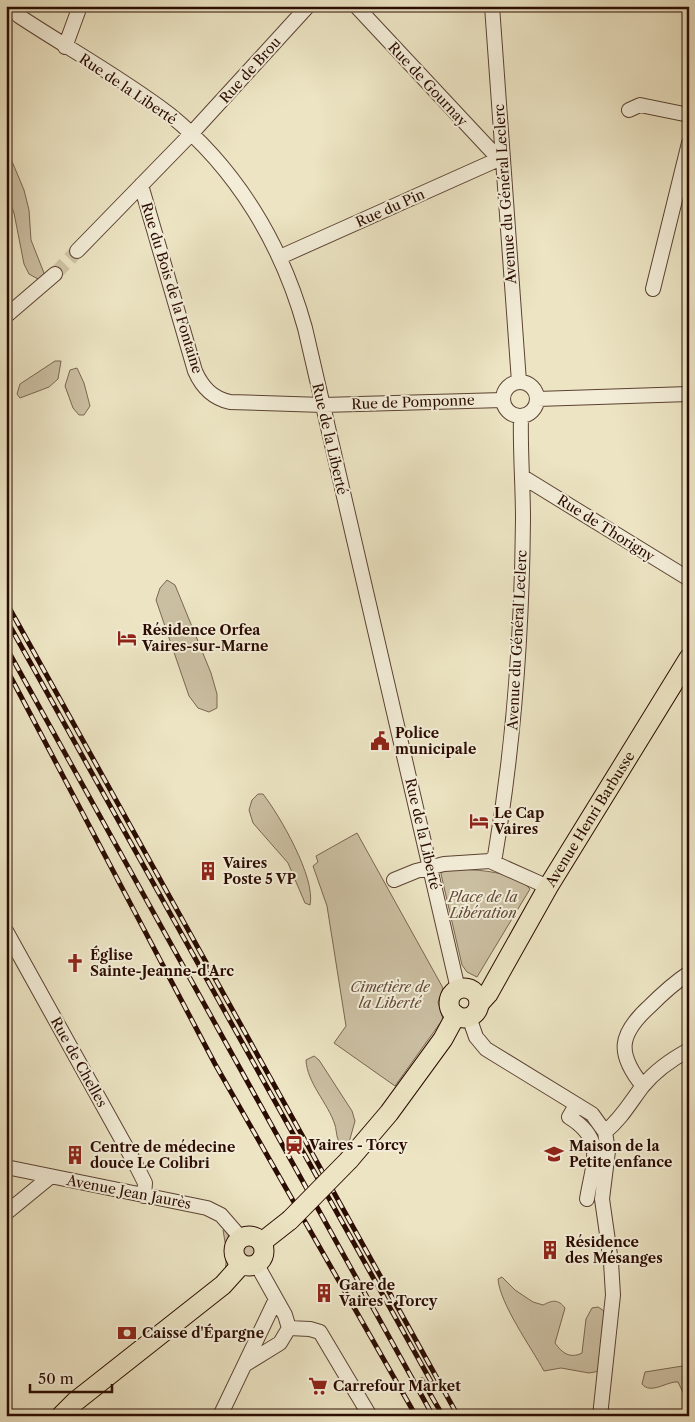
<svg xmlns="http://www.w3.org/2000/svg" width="695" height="1422" font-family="'Libre Caslon Text',serif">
	<rect width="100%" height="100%" fill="#ece4c3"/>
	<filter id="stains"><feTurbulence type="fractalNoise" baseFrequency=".004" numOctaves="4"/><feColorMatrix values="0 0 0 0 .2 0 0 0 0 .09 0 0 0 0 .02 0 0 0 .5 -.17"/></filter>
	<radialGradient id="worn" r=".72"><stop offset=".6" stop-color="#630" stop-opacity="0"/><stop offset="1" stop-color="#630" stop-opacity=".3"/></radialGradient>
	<path fill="#cbbfa2" stroke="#7b6652" d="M6,147L24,190L29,210L31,240L44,273L43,277L38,279L29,274L24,264L14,213L6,191Z
		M55,361H61L58,379L49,387L20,398L17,394L20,384Z
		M77,368L84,383L90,406L84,415H79L73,408L65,386L70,370Z
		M167,580L175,585L211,673L217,694V708L209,712L198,708L189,696L156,600L160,588Z
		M258,794H263C280,816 316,878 310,905L305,903L288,863L253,823L249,810L252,800Z
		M357,833L443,988L438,1002L443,1019L395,1086L334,1043L346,1026L327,906L313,866L318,862L316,856Z
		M456,869C478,870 514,871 530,889L477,977L467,972L462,965L441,874L442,871Z
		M314,1056L319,1060L352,1111L355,1121L348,1146H342C336,1140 337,1132 335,1125C328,1103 307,1083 306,1060Z
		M223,1230H226C232,1239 230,1257 230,1268L225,1272L227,1254Z
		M242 1251a7 7 0 1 1 14 0a7 7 0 1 1-14 0Z
		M502,1277L515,1290L533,1302L543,1305C553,1300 558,1299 565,1308L555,1343C562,1353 570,1359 582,1353L586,1319L592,1308L598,1307L604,1311L600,1371L589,1373L561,1368L544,1371C531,1347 500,1304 498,1279Z
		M689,1365V1405L678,1382C667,1381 651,1395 642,1384L645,1372Z"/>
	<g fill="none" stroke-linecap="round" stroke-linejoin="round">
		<path stroke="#cfc4a6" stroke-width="14" stroke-dasharray="14 7" stroke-linecap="butt" d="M55,274L77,251"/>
		<g stroke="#5b4232" stroke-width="16">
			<path id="minor" d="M10,6L19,16C69,49 122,78 169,114C237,169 282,245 305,328L458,989
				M356,6L499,159L502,158
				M492,6L519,382
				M65,47L80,6
				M629,110L640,105L689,115
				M141,185L195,371C202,387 212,398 230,402L323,405L503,400
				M77,251L191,134L308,6
				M280,257L499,159
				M653,289L689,143
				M6,316L55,274
				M503 399a17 17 0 1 1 34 0a17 17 0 1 1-34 0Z
				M537,399L689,394
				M523,477L689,579
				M490,861L495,856C514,745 522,632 523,519C523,485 520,450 521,416
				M394,880L416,871L444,864L490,861L548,887
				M6,931L136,1165L145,1183L144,1196
				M469,1017L476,1037L486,1049L592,1114L605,1132L608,1151L602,1199L611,1262L613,1295L600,1416
				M643,1086C616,1053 619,1034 650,1006C662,994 674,983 689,973
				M576,1105L569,1117C606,1140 593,1162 587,1199
				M605,1132C621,1119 630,1103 642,1087C654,1072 672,1059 689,1050
				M6,1167L207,1208L221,1215L241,1238
				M6,1213L50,1177
				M289,1328L310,1329L320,1332L370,1416
				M246,1364L280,1343L289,1328L285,1315L257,1265
				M220,1416L276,1299"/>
		</g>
		<g stroke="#2b0c02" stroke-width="21">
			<g id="major">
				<circle cx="464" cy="1003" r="15"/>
				<path id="s1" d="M479,1004L488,994L548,887L689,658"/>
				<path d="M349,1160L389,1113L443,1039L456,1015"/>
				<circle cx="249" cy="1251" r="15"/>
				<path d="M262,1242L290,1220"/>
				<path d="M61,1416L76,1401L223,1285L241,1265"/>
			</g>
		</g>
		<use href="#minor" stroke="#f3edd8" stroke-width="14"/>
		<use href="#major" stroke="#ece4c3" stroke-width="19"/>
		<g stroke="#2b0c02" stroke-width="5">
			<path id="rail" d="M6,602L458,1416
				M6,619L433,1385
				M6,647L433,1416
				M6,668L215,1064L416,1416
				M422,1380L443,1416"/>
		</g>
		<use href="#rail" stroke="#f3edd8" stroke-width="3" stroke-dasharray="9" stroke-linecap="butt"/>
		<g stroke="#2b0c02" stroke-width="21" stroke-linecap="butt">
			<path id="major-bridge" d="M290,1220L349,1160"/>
		</g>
		<use href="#major-bridge" stroke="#ece4c3" stroke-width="19"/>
	</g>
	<defs>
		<g id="hotel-bare" transform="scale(1.5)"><path d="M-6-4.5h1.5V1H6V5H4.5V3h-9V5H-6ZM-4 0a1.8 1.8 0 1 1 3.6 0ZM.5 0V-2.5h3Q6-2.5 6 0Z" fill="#8f2418" stroke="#f3edd8" stroke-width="2.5" paint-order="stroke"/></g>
		<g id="civic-bare" transform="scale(1.5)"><path d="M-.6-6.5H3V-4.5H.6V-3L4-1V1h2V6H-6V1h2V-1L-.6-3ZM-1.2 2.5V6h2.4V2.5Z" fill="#8f2418" stroke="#f3edd8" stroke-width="2.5" paint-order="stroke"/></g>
		<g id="building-bare" transform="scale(1.5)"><path d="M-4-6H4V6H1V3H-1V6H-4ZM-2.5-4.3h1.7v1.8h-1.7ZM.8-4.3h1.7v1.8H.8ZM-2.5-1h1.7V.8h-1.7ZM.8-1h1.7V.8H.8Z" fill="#8f2418" stroke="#f3edd8" stroke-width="2.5" paint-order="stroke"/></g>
		<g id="church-bare" transform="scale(1.5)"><path d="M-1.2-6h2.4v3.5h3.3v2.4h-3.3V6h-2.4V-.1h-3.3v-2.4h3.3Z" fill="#8f2418" stroke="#f3edd8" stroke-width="2.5" paint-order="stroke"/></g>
		<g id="station-bare" transform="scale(1.5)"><path d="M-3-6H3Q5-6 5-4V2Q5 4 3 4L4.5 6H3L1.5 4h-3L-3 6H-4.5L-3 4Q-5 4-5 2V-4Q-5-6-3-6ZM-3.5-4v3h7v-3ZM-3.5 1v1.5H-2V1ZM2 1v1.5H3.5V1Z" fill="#8f2418" stroke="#f3edd8" stroke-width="2.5" paint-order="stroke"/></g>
		<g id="school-bare" transform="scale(1.5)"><path d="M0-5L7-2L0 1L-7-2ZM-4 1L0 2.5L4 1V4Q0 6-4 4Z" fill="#8f2418" stroke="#f3edd8" stroke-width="2.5" paint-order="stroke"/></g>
		<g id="bank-bare" transform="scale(1.5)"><path d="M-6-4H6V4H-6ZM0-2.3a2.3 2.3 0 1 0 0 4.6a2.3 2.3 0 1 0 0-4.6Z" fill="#8f2418" stroke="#f3edd8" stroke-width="2.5" paint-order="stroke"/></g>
		<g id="supermarket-bare" transform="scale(1.5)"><path d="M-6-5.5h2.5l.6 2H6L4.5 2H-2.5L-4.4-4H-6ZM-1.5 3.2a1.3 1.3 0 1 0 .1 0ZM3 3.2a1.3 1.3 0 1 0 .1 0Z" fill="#8f2418" stroke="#f3edd8" stroke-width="2.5" paint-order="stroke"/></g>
	</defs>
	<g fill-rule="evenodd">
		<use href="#hotel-bare" x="127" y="638"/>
		<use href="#civic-bare" x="380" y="741"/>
		<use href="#hotel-bare" x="479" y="821"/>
		<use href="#building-bare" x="208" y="871"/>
		<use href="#church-bare" x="75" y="963"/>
		<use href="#station-bare" x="294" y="1145"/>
		<use href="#school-bare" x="554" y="1154"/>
		<use href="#building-bare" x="75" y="1155"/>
		<use href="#building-bare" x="550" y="1250"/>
		<use href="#building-bare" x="324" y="1293"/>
		<use href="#bank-bare" x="127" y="1333"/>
		<use href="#supermarket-bare" x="318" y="1386"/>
	</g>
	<g text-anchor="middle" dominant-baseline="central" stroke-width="4" stroke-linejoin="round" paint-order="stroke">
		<g font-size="14" fill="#2b0c02" stroke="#f3edd8">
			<text transform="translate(250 70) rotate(-48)">Rue de Brou</text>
			<text transform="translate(428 84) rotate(47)">Rue de Gournay</text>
			<text transform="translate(128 89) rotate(34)">Rue de la Liberté</text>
			<text transform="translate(505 194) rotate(-94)">Avenue du Général Leclerc</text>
			<text transform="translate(390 208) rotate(-24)">Rue du Pin</text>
			<text transform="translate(172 288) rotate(73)">Rue du Bois de la Fontaine</text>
			<text transform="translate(413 402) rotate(-2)">Rue de Pomponne</text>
			<text transform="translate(330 439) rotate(77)">Rue de la Liberté</text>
			<text transform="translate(606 528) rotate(32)">Rue de Thorigny</text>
			<text transform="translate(517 640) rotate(-87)">Avenue du Général Leclerc</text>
			<text stroke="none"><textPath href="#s1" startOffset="216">Avenue Henri Barbusse</textPath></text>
			<text transform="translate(423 834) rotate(77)">Rue de la Liberté</text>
			<text transform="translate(79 1062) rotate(61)">Rue de Chelles</text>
			<text transform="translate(129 1192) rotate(11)">Avenue Jean Jaurès</text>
		</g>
		<g font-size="14" font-weight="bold" fill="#2b0c02" stroke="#f3edd8" text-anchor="start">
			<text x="142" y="630">Résidence Orfea<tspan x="142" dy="16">Vaires-sur-Marne</tspan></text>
			<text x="395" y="733">Police<tspan x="395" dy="16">municipale</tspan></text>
			<text x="494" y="813">Le Cap<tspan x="494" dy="16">Vaires</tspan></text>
			<text x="223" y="863">Vaires<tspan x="223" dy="16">Poste 5 VP</tspan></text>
			<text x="90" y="955">Église<tspan x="90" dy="16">Sainte-Jeanne-d'Arc</tspan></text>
			<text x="309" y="1145">Vaires - Torcy</text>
			<text x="569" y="1146">Maison de la<tspan x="569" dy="16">Petite enfance</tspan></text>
			<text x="90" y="1147">Centre de médecine<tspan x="90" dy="16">douce Le Colibri</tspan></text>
			<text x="565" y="1242">Résidence<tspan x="565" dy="16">des Mésanges</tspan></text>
			<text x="339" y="1285">Gare de<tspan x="339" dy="16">Vaires - Torcy</tspan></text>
			<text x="142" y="1333">Caisse d'Épargne</text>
			<text x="333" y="1386">Carrefour Market</text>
		</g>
		<g font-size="14" font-style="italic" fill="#634b3a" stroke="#f3edd8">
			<text x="483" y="897">Place de la<tspan x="483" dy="16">Libération</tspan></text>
			<text x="390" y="987">Cimetière de<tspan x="390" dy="16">la Liberté</tspan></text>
		</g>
	</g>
	<rect width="695" height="1422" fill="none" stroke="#ece4c3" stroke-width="25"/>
	<rect x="8" y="8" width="680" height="1407" fill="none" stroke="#2b0c02" stroke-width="2.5"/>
	<rect x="12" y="12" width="670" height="1397" fill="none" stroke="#2b0c02"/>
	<path d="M30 1384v8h82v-8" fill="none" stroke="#2b0c02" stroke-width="2.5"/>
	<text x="38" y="1384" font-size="15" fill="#2b0c02" stroke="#f3edd8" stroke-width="4" paint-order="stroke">50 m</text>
	<rect width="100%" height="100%" filter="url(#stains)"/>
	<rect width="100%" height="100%" fill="url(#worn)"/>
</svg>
